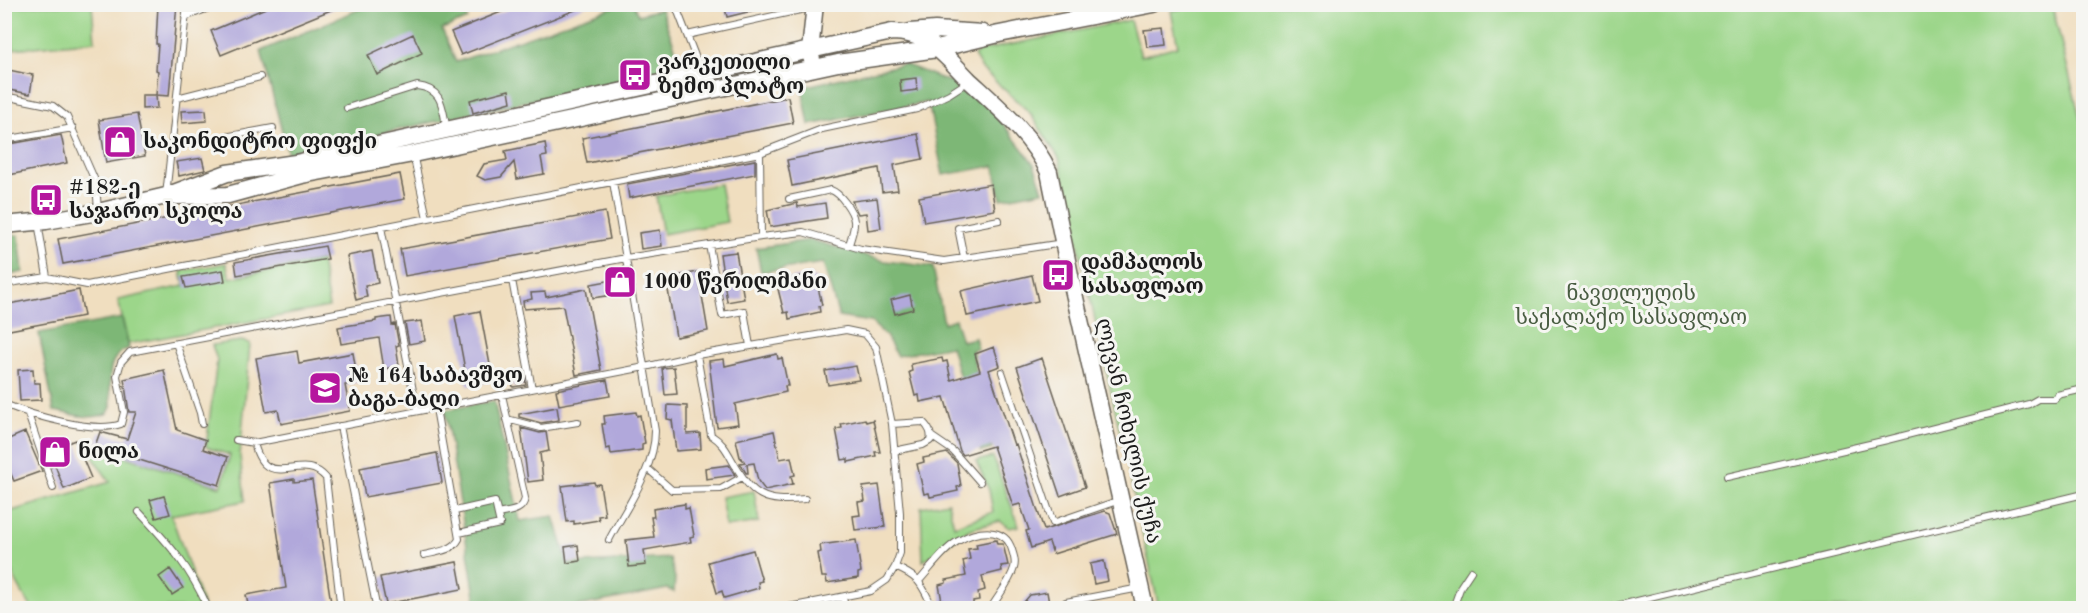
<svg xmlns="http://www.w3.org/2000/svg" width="2088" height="613" font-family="'Old Standard TT','Noto Serif Georgian',serif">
	<rect width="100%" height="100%" fill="#f6f6f2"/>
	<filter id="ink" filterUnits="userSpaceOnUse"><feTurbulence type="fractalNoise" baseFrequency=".0167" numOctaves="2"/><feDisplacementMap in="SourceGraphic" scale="12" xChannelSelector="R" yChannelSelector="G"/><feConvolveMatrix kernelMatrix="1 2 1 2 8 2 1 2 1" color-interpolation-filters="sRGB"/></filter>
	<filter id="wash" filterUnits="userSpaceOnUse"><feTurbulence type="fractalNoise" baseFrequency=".008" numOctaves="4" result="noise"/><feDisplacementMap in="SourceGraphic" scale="24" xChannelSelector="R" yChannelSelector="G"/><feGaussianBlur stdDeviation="1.35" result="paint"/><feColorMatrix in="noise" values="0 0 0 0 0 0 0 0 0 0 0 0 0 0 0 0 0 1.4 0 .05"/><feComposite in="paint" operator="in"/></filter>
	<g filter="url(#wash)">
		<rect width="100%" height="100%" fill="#f0debf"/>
		<path fill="#9cd68a" stroke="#5c7953" stroke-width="1.5" d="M1201,4L2052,5L2084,134L2083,608H1159L1059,158L1030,113L982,69L974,56L980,51L1130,20L1141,56L1178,46L1171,11Z
			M39,5H92L95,41L13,49L9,7Z
			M720,184L727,222L663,234L656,196Z
			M321,261L329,307L128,344L118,300L184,286L181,271L226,263L230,278Z
			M241,341L250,343L240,456L245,501L171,515L204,608H32C20,589 0,562 12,539L5,540V515L12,511L110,482L94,459L91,446L221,487L230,455L206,447L217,360L212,345Z
			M993,457L1019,526L1009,528L1000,521L970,529L923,561L921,507L948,502L954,526L993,512L989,490L976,461Z
			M754,491L759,522L726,527L721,497Z"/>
		<path fill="#7db776" stroke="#4c6a49" stroke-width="1.5" d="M633,4L638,15L661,9L682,67L288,154L261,51L369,5H460L468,19L442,29L456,62L619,5Z
			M904,64L973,91L994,112L1034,164L1043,191L1001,199L994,166L943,175L928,102L809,125L802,87Z
			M19,235L23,272L5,276V236Z
			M811,240L885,261L933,267L944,323L955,319L962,341L975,338L978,349L972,350L992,449L981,452L951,346L897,356L886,336L871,322L839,317L823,263L761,272L756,248Z
			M122,318L129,348C103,357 111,384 111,407L108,413C91,421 72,414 54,411L39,333Z
			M494,401L520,521L554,516L568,564L670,558L675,578L674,592L667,589L568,608H477L445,410Z"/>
		<g id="blocks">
			<path fill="#b1a8db" d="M158,4H177L169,96L156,95L158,71L156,70L158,44H156Z
				M275,4L343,5L221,55L211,31Z
				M521,4L588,5L461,55L451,32Z
				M724,4H759L760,9L727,17Z
				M1164,28L1166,45L1147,47L1144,30Z
				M413,34L422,53L377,75L368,55Z
				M4,69L33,75L30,94L4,89Z
				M916,78L917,90L901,92L900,80Z
				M509,90L511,102L473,113L470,100Z
				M142,95H156L157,108L142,109Z
				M788,97L793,123L587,163L582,138Z
				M206,110L207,121L182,123L181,111Z
				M137,114L145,156L106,163L99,120Z
				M918,134L923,159L894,165L898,190L882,192L879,168L792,186L787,160Z
				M61,135L67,163L4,176V145Z
				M545,143L547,156L541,157L544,174L517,179L514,162L501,177L485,180L477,176L484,164L507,160L505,151Z
				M202,158L205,170L179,176L176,162Z
				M755,160V174L629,198L627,184Z
				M400,174L405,199L63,264L58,239Z
				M991,184L995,210L924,222L919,197Z
				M877,198L881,228L868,230L866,213L858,214L852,201Z
				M797,203L798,207L825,203L827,218L770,227L767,210Z
				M605,212L610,239L405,276L400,249Z
				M660,230L662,246L641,249L639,233Z
				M325,246L328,259L237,275L235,262Z
				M372,251L378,283L365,286L367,297L356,300L347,256Z
				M736,252L744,299L727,302L720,254Z
				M223,270L225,281L186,288L183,277Z
				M698,272L708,331L676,337L666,278Z
				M811,274L812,278H816L822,305L819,306L820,312L789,319L788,312L784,313L778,289L781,288L779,281Z
				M1032,275L1038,301L967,316L961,291Z
				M624,278L626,293L593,298L591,284Z
				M586,289L601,370L576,375L563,306L524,309L523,301L532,299L531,293L545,292L546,297Z
				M79,290L84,316L4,331V305Z
				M910,295L913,309L895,314L891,300Z
				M480,311L493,381L468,386L455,316Z
				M391,317L392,325L395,324L399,345L396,346L399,366L384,369L379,338L341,344L338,327L376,321V319Z
				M422,321L425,341L409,344L405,323Z
				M994,347L1000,366L989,370L1014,445L1016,444L1044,530L1105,511L1110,513L1117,534L1053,554L1049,542L1031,548L1026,531L1029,530L1020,504L1013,506L993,446L963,455L960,451L944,397L920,402L919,395L915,396L909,372L912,371L911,364L942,358L943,362L947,361L951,380L980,371L975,354Z
				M297,351L299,363L353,353L358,382L345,385L350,411L281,424L278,410L266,412L256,358Z
				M777,354L778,359L782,358L788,386H785L786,392L735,404L738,424L717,427L709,361L724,359L725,366Z
				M1042,358L1085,487L1060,496L1017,367Z
				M856,366L859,380L828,385L825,371Z
				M674,367L677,394L665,395L662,368Z
				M33,369L34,383H40L41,400L20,401L18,370Z
				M164,370L177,430L206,440L203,449L228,457L219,485L95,446L100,432L127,439L136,412H129L124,379Z
				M523,370L526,385L513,387L510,372Z
				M607,380L610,396L559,405L556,390Z
				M668,405L687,406V434L700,433L701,449L676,451L672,420L667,419Z
				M557,407L559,420L541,423L519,417V414Z
				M636,412L637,416L640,415L645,443L642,444V450L611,454L610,448L606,449L602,424H605L604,416Z
				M865,419L866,422L873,420L880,452H875L876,456L848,462V459L842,460L836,429L842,428L841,424Z
				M521,428L540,433L546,432L549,451L540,453L543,480L528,482Z
				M774,431L780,459L791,457L795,475L791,476L793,484L765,490L758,481L754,463L747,464L748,473H746L740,463L745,462L740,457L736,440Z
				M25,432L42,471L14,481L4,458V441Z
				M75,440L91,478L64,489L55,465L51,467L46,452Z
				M437,453L442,483L365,497L360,468Z
				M947,453L957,463L961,486L957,487L958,491L930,497L929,493L924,494L917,464L924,462L923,458Z
				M729,465L735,475L706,479L705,468Z
				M294,479V482L312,480L332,609H249L246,595L286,588L270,483Z
				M594,482L595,485L600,484L605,515L598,516L599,520L574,524V521L567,522L562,486Z
				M879,485L885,527L855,530L853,516L860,515L858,502L865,501L863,487Z
				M164,496L170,514L156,518L150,500Z
				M685,504V509L689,508L694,536L690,537L691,542L644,550L646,565L629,567L626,540L654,537L651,517H654L653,509Z
				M856,540L861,572L858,573V578L827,583L826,577H822L818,553L821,552L820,545Z
				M996,540L997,544H1003L1008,565L1001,566L1002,571L982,576L985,590L978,592L979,600L973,601V606L962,609H952V605L943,607L939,585L946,583V580L966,576L963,561L970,559L968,549L977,548L976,544Z
				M578,545L580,561L567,563L565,547Z
				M753,550L762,581L758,582L759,588L724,598L722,591L717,593L708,562Z
				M1104,561L1108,581L1094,584L1090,564Z
				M457,562L462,589L386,604L380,577Z
				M170,569L183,588L172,595L159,577Z
				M1047,592L1050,609H1018L1030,595Z"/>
		</g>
	</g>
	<g filter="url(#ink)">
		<use href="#blocks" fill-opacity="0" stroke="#666055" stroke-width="1.5"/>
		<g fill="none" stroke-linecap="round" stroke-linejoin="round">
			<g stroke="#666055" stroke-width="8">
				<path id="service" d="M474,4H475
					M675,4L702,74
					M185,17L219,4
					M687,35L814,7
					M4,96L53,106L67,117L96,183L98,211
					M177,98L260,77
					M347,108L417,86C444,89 442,108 447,130
					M4,140L73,128
					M171,147L273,128
					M760,153L761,237
					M413,154L427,218
					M166,195L187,4
					M789,199L831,190C840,193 853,211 854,221C855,228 851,237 849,245
					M38,222L47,277
					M381,227L417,411
					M709,245L722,315L744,311L750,346
					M964,258L958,228L999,220
					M512,280L532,389
					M4,284L47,277L87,285L760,153L822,129L917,109L949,94L969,81
					M176,343L200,413L202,424
					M697,355L711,435C722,442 726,449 732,460C753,497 764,503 805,499
					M1002,372L1053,523L1120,500
					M4,404C31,415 94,434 121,424L124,412L117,376L121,362L130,352L626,258L761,237L803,232L861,249L944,261L1063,243
					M28,414L53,488
					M507,419L541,428L578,422
					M892,424L923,422C929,428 932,433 930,441L923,445L894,451
					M340,426L376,605L379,608
					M931,436L953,451L980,482
					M236,440L254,443L645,367L697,355L846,330L865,334L876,347L892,424L900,513V553L895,567L887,580L871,591L784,608
					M254,443C267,495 302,449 326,478L340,602
					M647,468L672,490L721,489L742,477
					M1727,477L1887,440L2029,404L2038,399H2055L2057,395L2084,389
					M455,511L495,502L500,524L459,533
					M139,512C169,544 190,567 208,608
					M498,514C509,511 523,512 525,498L502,395
					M609,540C626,508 655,468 655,431L613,182
					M424,555C436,552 453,551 459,539L437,414
					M895,567C921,578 921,584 933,608
					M919,581C931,568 943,550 958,541C976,531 1005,525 1012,550C1014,556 1016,562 1014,568C1010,582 998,596 991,608
					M843,597L845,608
					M1067,608L1066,602L1140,588
					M1453,608L1461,586L1471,571
					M1608,608L2084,494"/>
			</g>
			<g stroke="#666055" stroke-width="19">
				<path id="tertiary" d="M910,32L935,30L983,33
					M812,60L810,51L815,4
					M176,196L228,195L302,175L413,154L838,63L937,49L999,34L1154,4
					M4,225L46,221L98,212L166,196L227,173L296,163L892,32C905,32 916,35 927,41C943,51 955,66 968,79C997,106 1032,135 1049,172L1071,280L1145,608"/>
			</g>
			<use href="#service" stroke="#fff" stroke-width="6"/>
			<use href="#tertiary" stroke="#fff" stroke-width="16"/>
		</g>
	</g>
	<defs>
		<g id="bus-square" transform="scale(1.725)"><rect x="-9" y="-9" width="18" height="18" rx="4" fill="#b5179e" stroke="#f6f6f2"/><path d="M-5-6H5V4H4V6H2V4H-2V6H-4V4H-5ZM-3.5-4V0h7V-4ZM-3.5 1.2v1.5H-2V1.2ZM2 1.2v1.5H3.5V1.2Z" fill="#fff"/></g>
		<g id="shop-square" transform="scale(1.725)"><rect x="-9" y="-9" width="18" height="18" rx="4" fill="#b5179e" stroke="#f6f6f2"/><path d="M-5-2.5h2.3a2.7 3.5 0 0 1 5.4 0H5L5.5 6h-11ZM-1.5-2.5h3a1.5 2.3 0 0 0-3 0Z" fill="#fff"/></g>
		<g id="school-square" transform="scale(1.725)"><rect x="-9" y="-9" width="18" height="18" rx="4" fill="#b5179e" stroke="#f6f6f2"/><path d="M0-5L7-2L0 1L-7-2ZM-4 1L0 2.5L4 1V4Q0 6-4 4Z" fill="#fff"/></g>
	</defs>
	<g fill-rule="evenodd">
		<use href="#bus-square" x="635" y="75"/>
		<use href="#shop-square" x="120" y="142"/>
		<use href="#bus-square" x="46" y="200"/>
		<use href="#bus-square" x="1058" y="275"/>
		<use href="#shop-square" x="620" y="282"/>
		<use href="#school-square" x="325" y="388"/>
		<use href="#shop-square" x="55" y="452"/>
	</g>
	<g text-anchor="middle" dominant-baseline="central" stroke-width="6" stroke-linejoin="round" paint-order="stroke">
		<g font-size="21" font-weight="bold" fill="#1c1c1c" stroke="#f6f6f2" text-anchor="start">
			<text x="658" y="63">ვარკეთილი<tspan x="658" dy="24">ზემო პლატო</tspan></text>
			<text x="143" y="142">საკონდიტრო ფიფქი</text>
			<text x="69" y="188">#182-ე<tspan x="69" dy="24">საჯარო სკოლა</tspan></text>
			<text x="1081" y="263">დამპალოს<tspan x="1081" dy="24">სასაფლაო</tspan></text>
			<text x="643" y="282">1000 წვრილმანი</text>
			<text x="348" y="376">№ 164 საბავშვო<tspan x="348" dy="24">ბაგა-ბაღი</tspan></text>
			<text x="78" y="452">ნილა</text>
		</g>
		<g font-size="21" fill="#495d42" stroke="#f6f6f2">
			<text x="1631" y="294">ნავთლუღის<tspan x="1631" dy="24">საქალაქო სასაფლაო</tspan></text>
		</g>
		<g font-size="21" fill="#1c1c1c" stroke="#f6f6f2">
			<text transform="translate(1128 431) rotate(77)">ლევან ჩოხელის ქუჩა</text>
		</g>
	</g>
	<rect width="2088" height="613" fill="none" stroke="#f6f6f2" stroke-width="24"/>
</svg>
